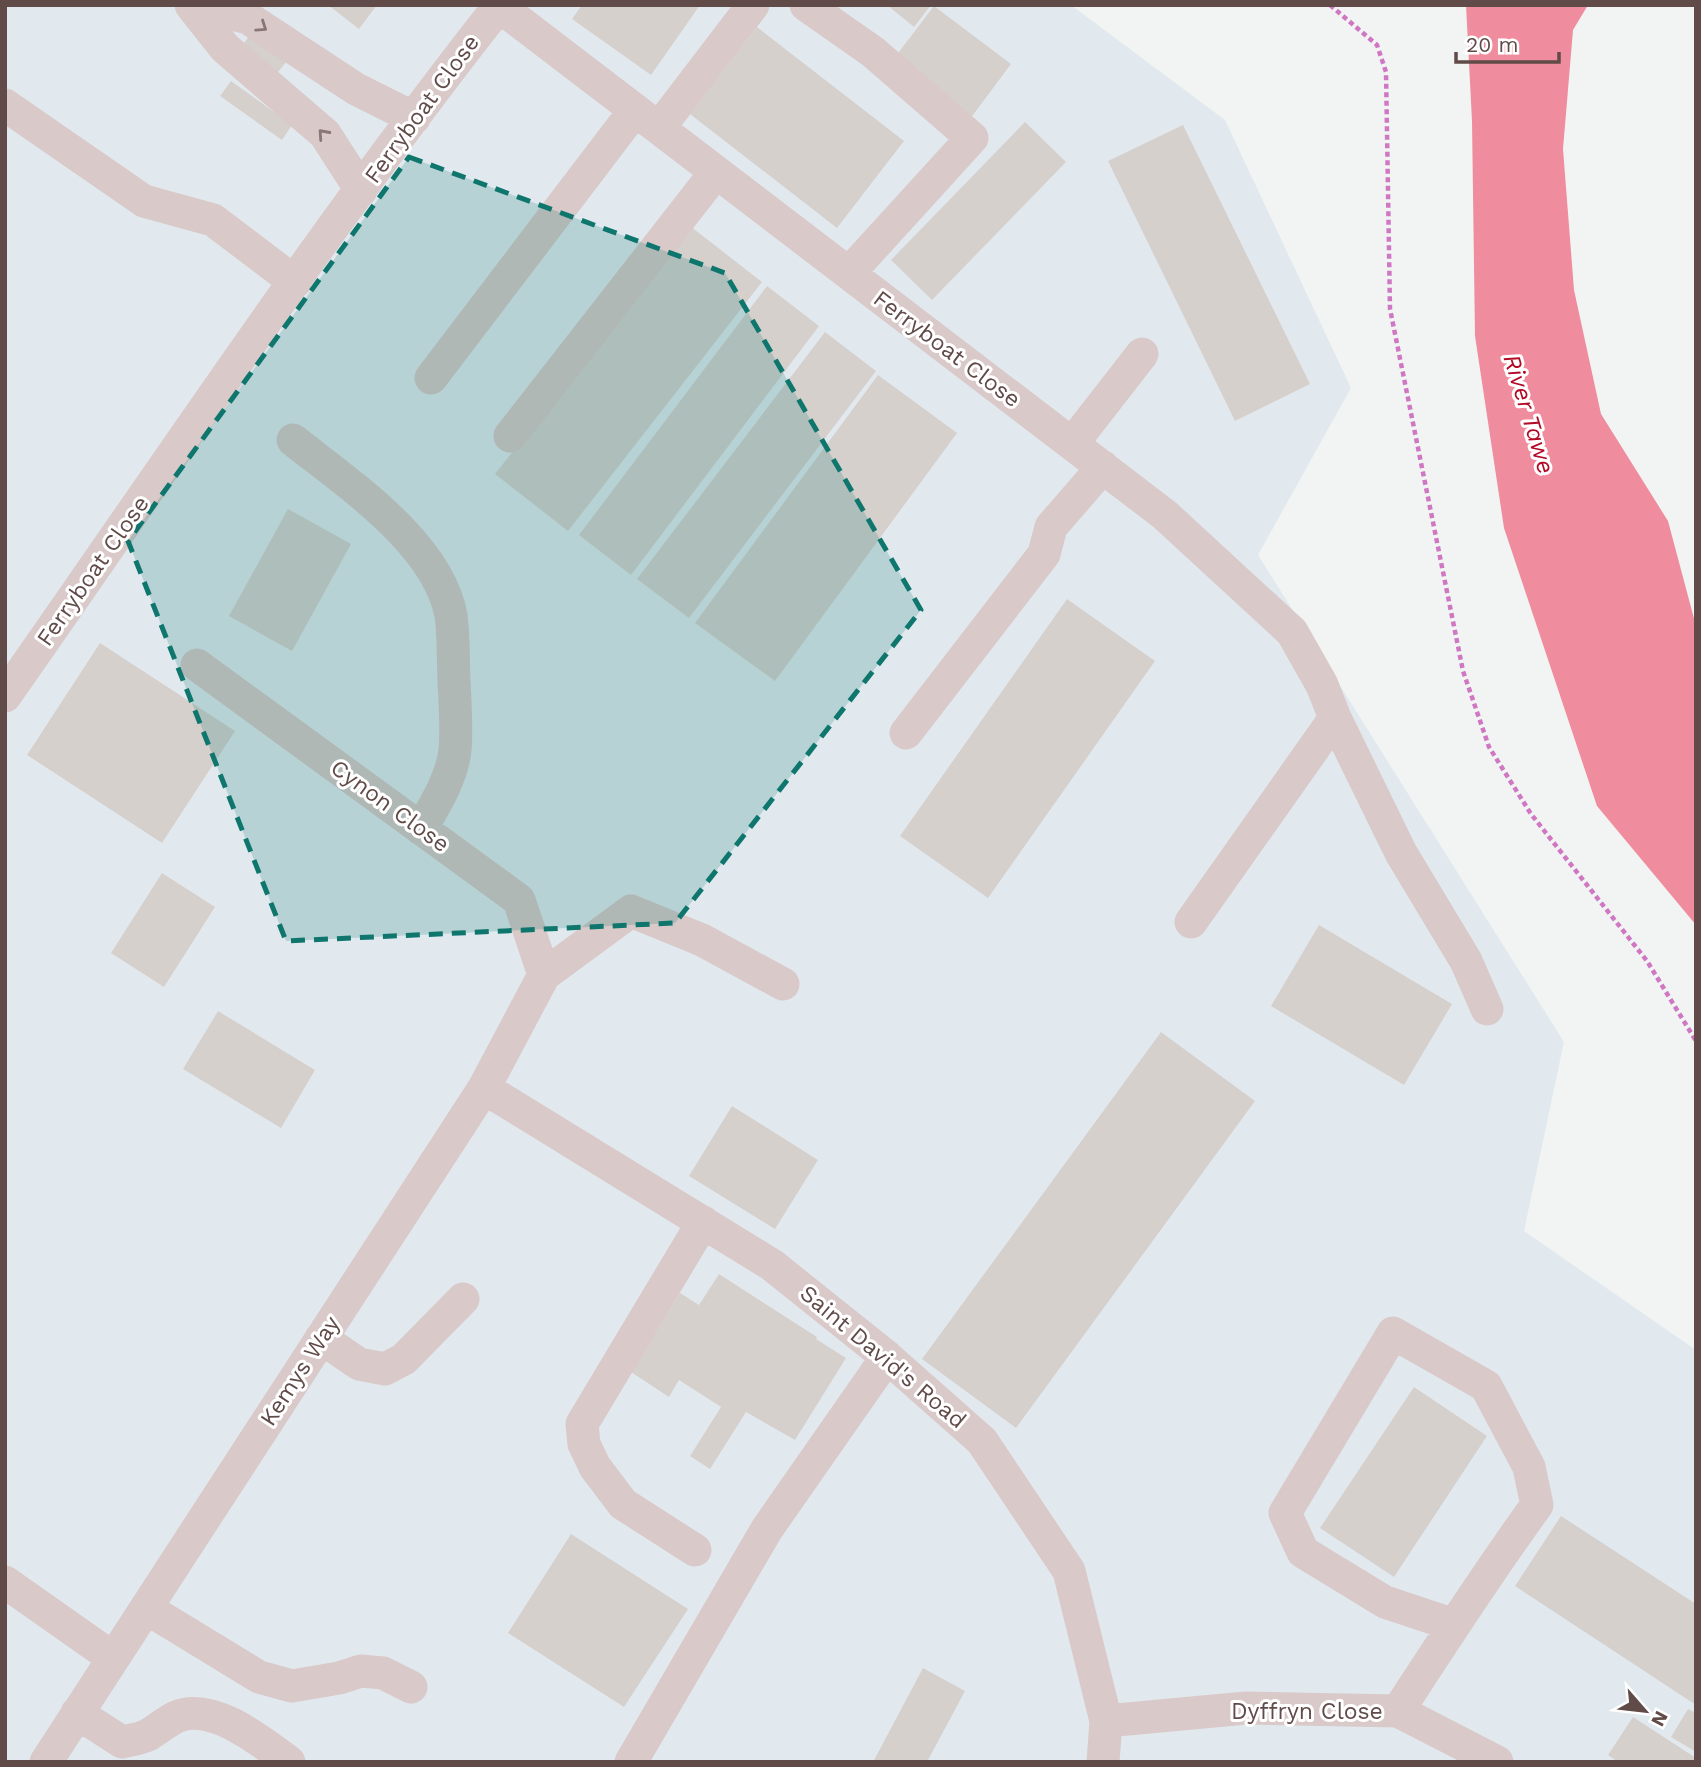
<svg xmlns="http://www.w3.org/2000/svg" width="1701" height="1767" font-family="'Work Sans',sans-serif">
	<rect width="100%" height="100%" fill="#f1f4f3"/>
	<path fill="#e1e9ef" d="M5,5H1071L1225,120L1351,388L1258,555L1564,1042L1524,1231L1696,1350V1762H5Z"/>
	<path fill="#ef8c9d" d="M1466,5H1588L1573,30L1563,149L1574,290L1601,414L1668,521L1696,626V925L1597,806L1504,528L1475,336L1472,121Z"/>
	<path fill="#d6d0cd" d="M328,5H377L359,29Z
		M582,5H700L651,75L572,19Z
		M887,5H931L914,27Z
		M934,6L1011,64L970,119L892,61Z
		M757,27L904,141L837,228L690,114Z
		M254,30L290,57L275,76L240,48Z
		M231,81L292,125L282,140L220,96Z
		M1025,122L1066,162L932,300L891,260Z
		M1183,125L1310,384L1235,421L1108,161Z
		M690,226L762,282L568,531L495,474Z
		M767,286L819,326L631,575L579,535Z
		M825,332L876,371L689,618L637,579Z
		M878,375L957,433L775,681L695,623Z
		M288,509L351,544L292,651L229,616Z
		M1067,599L1155,661L988,898L900,836Z
		M100,643L235,731L162,843L27,755Z
		M162,873L215,907L164,987L111,953Z
		M1319,925L1452,1004L1404,1085L1271,1006Z
		M218,1011L315,1070L281,1128L183,1069Z
		M1161,1032L1255,1101L1016,1428L922,1359Z
		M732,1106L818,1160L775,1229L689,1176Z
		M719,1274L817,1337L816,1339L846,1358L795,1440L746,1412L710,1469L690,1456L721,1407L679,1380L669,1397L631,1372L680,1293L699,1305Z
		M1414,1387L1487,1436L1394,1577L1320,1528Z
		M1561,1516L1696,1604V1705L1515,1586Z
		M571,1534L688,1609L624,1707L508,1633Z
		M923,1668L965,1691L927,1762H873Z
		M1688,1709L1696,1713V1752L1671,1737Z
		M1633,1717L1696,1758V1762H1618L1608,1755Z"/>
	<g fill="none" stroke-linecap="round" stroke-linejoin="round">
		<path stroke="#d077c4" stroke-width="4.5" stroke-dasharray="5 3.5" stroke-linecap="butt" d="M1330,5L1377,45L1386,72L1390,309L1463,671L1489,747L1531,814L1647,961L1696,1041"/>
		<path stroke="#d9c9c8" stroke-width="33" d="M191,5L225,48L325,134L361,190
			M198,5L248,18L356,89L414,118
			M806,5L873,52L972,138L849,273
			M5,105L144,201L213,220L295,282
			M659,128L753,5
			M431,378L635,110
			M510,436L716,172
			M293,440C347,483 439,544 451,616C454,637 453,660 454,681C455,703 457,728 455,750C452,778 435,805 421,829
			M1072,444L1142,354
			M197,665L519,900L544,975
			M5,696C167,465 324,228 499,6L1165,515L1292,632L1322,685L1335,718L1191,922
			M1335,718L1401,853L1466,961L1487,1009
			M906,733L1044,554L1051,527L1103,467
			M484,1088L772,1265L887,1357L982,1441L1069,1571L1106,1721L1103,1762
			M321,1338L359,1364L385,1369L404,1359L463,1299
			M695,1550L623,1504L595,1467L584,1444L582,1424L703,1222
			M5,1582L113,1658
			M146,1608L259,1677L292,1686L339,1678L361,1671L383,1673L411,1687
			M1398,1711C1443,1642 1488,1572 1537,1505L1529,1467L1486,1386L1393,1333L1285,1513L1303,1552L1385,1602L1454,1625
			M77,1713L122,1742C130,1740 140,1739 148,1735C158,1729 166,1722 176,1717C212,1701 262,1742 289,1762
			M1106,1721L1246,1708L1398,1711L1497,1762
			M46,1762L484,1088L544,975L631,911L702,940L783,984
			M631,1762L767,1529L887,1357"/>
	</g>
	<defs><path id="oneway-chevron" d="M-2-3.5L2.5 0L-2 3.5" fill="none" stroke-width="1.6" stroke-linecap="round" stroke-linejoin="round" transform="scale(1.75)"/></defs>
	<g stroke="#8a7775">
		<use href="#oneway-chevron" transform="translate(262 27) rotate(34)"/>
		<use href="#oneway-chevron" transform="translate(323 134) rotate(-132)"/>
	</g>
	<path fill="#0f766e" fill-opacity="0.2" stroke="#0f766e" stroke-width="5" stroke-dasharray="14 9" stroke-linejoin="round" d="M409,157L725,273L921,610L675,923L286,941L128,541Z"/>
	<g text-anchor="middle" dominant-baseline="central" stroke-width="6" stroke-linejoin="round" paint-order="stroke">
		<g font-size="23" fill="#604b48" stroke="#fff">
			<text transform="translate(422 109) rotate(-54)">Ferryboat Close</text>
			<text transform="translate(947 349) rotate(37)">Ferryboat Close</text>
			<text transform="translate(93 571) rotate(-55)">Ferryboat Close</text>
			<text transform="translate(390 806) rotate(36)">Cynon Close</text>
			<text transform="translate(883 1357) rotate(40)">Saint David's Road</text>
			<text transform="translate(300 1371) rotate(-57)">Kemys Way</text>
			<text x="1307" y="1711">Dyffryn Close</text>
		</g>
		<g font-size="24" font-style="italic" fill="#b20925" stroke="#fff">
			<text transform="translate(1529 414) rotate(73)">River Tawe</text>
		</g>
	</g>
	<rect width="1701" height="1767" fill="none" stroke="#604b48" stroke-width="14"/>
	<g transform="translate(1645 1711) rotate(118)" stroke="#ffffff" stroke-width="5" paint-order="stroke">
	<path d="M0-5L12 26L0 18L-12 26Z" fill="#604b48"/>
	<text y="-10" font-size="19" font-weight="bold" text-anchor="middle" fill="#604b48">N</text>
	</g>
	<path d="M1456 52v10h103v-10" fill="none" stroke="#604b48" stroke-width="3.5"/>
	<text x="1466" y="52" font-size="21" fill="#604b48" stroke="#ffffff" stroke-width="5" paint-order="stroke">20 m</text>
</svg>
